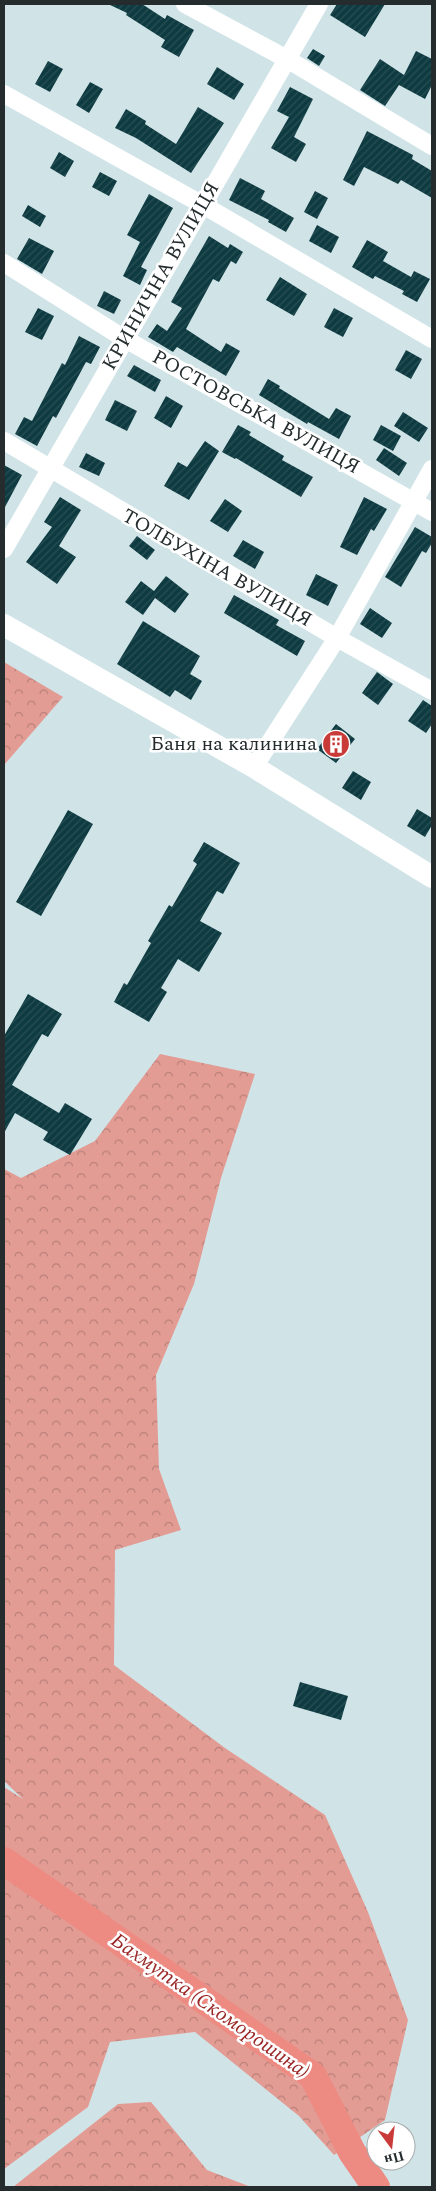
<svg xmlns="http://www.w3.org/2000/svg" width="436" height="2191" font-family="Spectral,serif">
	<defs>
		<pattern id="forest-crowns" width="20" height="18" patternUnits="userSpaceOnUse" patternTransform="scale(1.25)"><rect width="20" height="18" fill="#e39c94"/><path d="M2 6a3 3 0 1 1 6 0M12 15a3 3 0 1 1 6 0" fill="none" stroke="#b87f79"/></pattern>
		<pattern id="building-hatch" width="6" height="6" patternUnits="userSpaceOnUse" patternTransform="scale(1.25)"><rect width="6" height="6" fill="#0e3b41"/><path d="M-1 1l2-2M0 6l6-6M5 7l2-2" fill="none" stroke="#284f54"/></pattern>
	</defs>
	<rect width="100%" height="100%" fill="#d0e4e8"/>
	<path fill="url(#forest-crowns)" d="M4,662L63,697L4,765Z
		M160,1054L255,1074L221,1178L194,1284L156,1375L159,1469L181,1530L115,1550L114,1665L225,1748L325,1815L368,1912L408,2020L385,2120L334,2155L299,2116L195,2032L110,2042L88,2107L4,2169V1787L23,1799L4,1781V1169L21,1178L95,1141Z
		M151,2102L207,2170L251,2187H13L118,2104Z"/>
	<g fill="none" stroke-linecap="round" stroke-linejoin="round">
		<path stroke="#ed8b83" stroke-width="28" d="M4,1861L313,2076L352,2152L376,2187"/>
	</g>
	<path fill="url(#building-hatch)" d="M108,4H142L165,19L167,15L194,30L179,57L161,47L165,40L126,15L127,13Z
		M337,4H385L365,37L330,15Z
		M313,49L325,56L319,66L307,58Z
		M416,51L432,59V85L425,99L399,85L385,106L360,90L380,59L404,75Z
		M48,61L63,69L50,92L35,84Z
		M217,67L244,84L234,100L207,84Z
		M90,82L103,89L89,113L76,105Z
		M290,87L313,99L294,137L306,144L296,162L271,148L289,117L277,111Z
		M198,107L224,123L191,173L136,138L115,128L126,109L146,121L145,124L176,144Z
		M367,131L413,155L412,159L432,171V198L401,180L398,184L364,167L354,186L343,180Z
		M59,152L74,161L65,177L50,168Z
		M100,172L117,181L109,196L92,187Z
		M240,178L265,191L261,199L294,218L286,232L268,222L269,220L229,200Z
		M315,191L328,198L317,219L304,212Z
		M149,194L173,208L141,267L147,270L140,285L123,276L140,242L127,235Z
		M28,205L46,216L40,227L22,216Z
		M317,225L339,237L331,253L309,241Z
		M209,236L228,248L230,244L243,252L236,264L231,261L219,282L213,279L186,329L221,352L226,343L240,351L226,376L177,347L173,352L148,337L157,324L167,331L182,308L171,302Z
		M29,238L54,251L42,274L17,259Z
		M367,240L388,252L383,261L411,277L414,271L430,279L417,302L402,294L404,291L375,276L373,279L352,267Z
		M280,277L307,294L294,316L266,300Z
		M104,291L121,300L114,314L97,306Z
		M38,308L54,316L42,340L25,332Z
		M334,308L353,318L343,337L324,327Z
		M79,336L100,347L91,364L86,362L56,418L53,416L37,446L15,434L24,417L32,421L62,363L65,365Z
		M406,350L422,359L411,379L395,370Z
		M134,365L161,380L155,392L127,376Z
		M268,379L280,386L279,388L329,419L336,408L351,416L339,439L308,422L307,424L259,395Z
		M166,396L183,406L171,428L154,418Z
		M115,400L137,411L127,431L105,420Z
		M403,412L428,428L419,442L394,426Z
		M238,425L251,432L249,435L284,456L282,460L313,477L301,497L236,458L235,459L222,452Z
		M381,425L401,436L393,451L373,440Z
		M205,441L219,451L189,500L164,486L178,462L187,467Z
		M384,448L407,463L399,476L376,460Z
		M86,453L105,463L99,476L79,467Z
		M4,465L22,475L4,509Z
		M60,497L81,510L59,546L76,557L57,584L26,562L52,527L44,522Z
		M364,497L387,509L374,531L371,529L357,555L340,547Z
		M225,499L242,511L228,532L210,521Z
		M415,527L432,537V543L426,553L422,551L401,587L385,577Z
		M137,536L155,550L147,560L129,546Z
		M243,540L264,552L255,569L233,556Z
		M316,574L338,585L328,606L306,595Z
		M166,576L189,594L175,613L155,598L143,615L125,602L141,581L154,591Z
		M234,595L279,620L276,625L305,641L297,656L224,613Z
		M370,608L392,623L382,638L360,624Z
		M143,621L200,656L190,674L202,681L191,700L175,690L170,697L117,664Z
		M377,672L393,684L378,705L362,693Z
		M423,700L432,706V724L426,733L408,721Z
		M336,724L355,739L336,763L317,749Z
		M353,771L371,782L361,800L342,788Z
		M417,809L432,818V825L425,837L407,826Z
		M68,810L93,824L41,916L16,902Z
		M204,842L240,863L223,894L217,891L200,921L222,933L199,972L178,959L161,988L167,992L149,1022L114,1002L124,983L127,985L151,943L148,941L169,905L172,907L197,864L193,861Z
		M28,994L62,1014L48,1037L42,1034L12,1085L59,1113L65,1103L92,1119L70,1155L43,1140L48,1132L15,1113L4,1133V1036Z
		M300,1682L348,1696L341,1720L293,1706Z"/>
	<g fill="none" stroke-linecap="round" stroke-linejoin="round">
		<path stroke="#fff" stroke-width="18" d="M185,4L287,59L432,146
			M4,94L203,205L432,339
			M4,263L125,339L432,512
			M4,441L337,638L432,691
			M4,549L319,4
			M254,767L337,638L432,469"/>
		<path stroke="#fff" stroke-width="22" d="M4,625L254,767L432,877"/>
	</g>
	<defs>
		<g id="building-disc" transform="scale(1.4375)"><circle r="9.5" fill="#c93b38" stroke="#fff"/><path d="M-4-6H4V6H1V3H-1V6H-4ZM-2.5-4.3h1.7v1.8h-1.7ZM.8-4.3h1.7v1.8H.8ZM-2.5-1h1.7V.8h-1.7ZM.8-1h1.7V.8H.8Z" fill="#fff"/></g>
	</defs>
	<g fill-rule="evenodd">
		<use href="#building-disc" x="336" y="744"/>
	</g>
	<g text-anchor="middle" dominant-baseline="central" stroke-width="5" stroke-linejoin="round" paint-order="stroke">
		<g font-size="20" fill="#242c2d" stroke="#fff">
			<text transform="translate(161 276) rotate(-60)">КРИНИЧНА ВУЛИЦЯ</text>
			<text transform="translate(256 412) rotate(29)">РОСТОВСЬКА ВУЛИЦЯ</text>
			<text transform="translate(217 568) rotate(30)">ТОЛБУХІНА ВУЛИЦЯ</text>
		</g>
		<g font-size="20" fill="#242c2d" stroke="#fff" text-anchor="end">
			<text x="317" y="744">Баня на калинина</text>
		</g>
		<g font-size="21" font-style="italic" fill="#992827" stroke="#fff">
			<text transform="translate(210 2006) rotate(35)">Бахмутка (Скоморошина)</text>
		</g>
	</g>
	<rect width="436" height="2191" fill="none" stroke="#242c2d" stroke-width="10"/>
	<g transform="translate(391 2146) rotate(165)"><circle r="24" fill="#ffffff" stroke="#a7abab"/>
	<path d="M0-4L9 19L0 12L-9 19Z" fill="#c93b38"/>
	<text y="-8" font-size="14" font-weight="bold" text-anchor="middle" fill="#242c2d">Пн</text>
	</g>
</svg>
